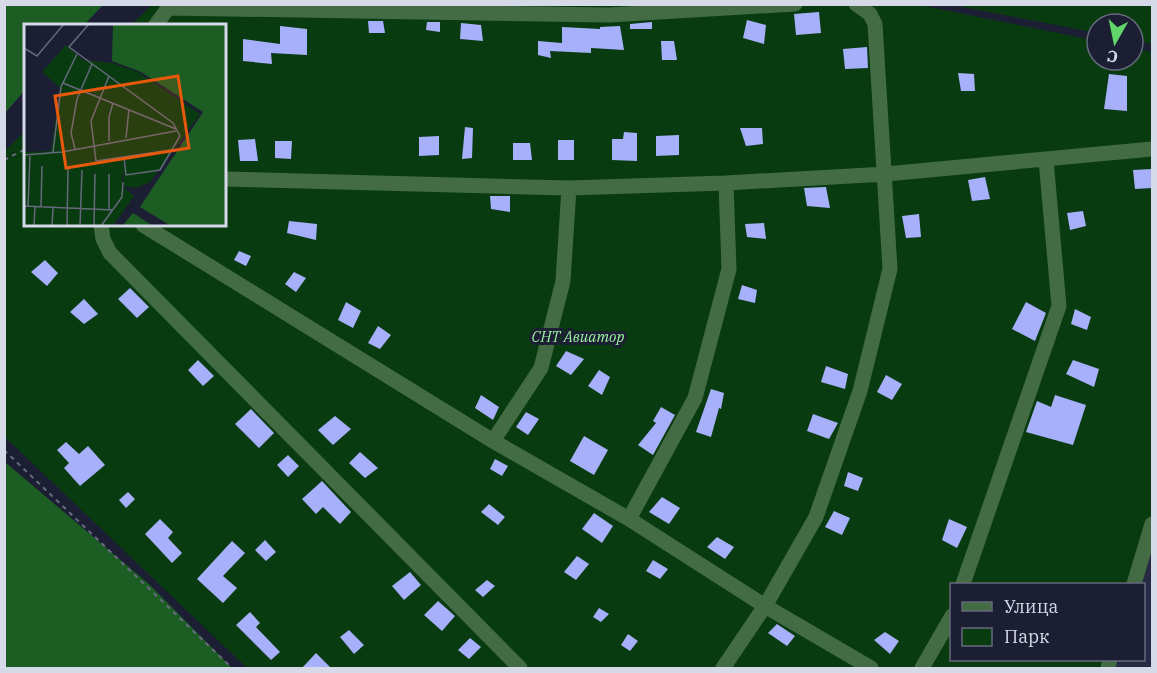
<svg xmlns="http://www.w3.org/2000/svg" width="1157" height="673" font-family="'IBM Plex Serif',serif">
	<rect width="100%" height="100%" fill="#1c1e34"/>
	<path fill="#272a45" d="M1152,550V668H1116L1119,660H1144V584H1142Z"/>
	<path fill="#093b10" d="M915,4L1097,41V60H1133V48L1152,52V540L1139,584H952V660H1115L1113,668H247L5,437L4,152L25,131L26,225H225V26L131,25L152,5Z
		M953,5H1152V44L1133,40V24H1097V33Z"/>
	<path fill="#1c5d24" d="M5,4L103,5L84,25L26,26L25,90L5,113Z
		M5,462L150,585L232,668H5Z"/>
	<path fill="#a6b0fd" d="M819,12L821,33L796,35L794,14Z
		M747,20L766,25L764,44L743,38Z
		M368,21H383L385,33H369Z
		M427,22H440V32L426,30Z
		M652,22V29H630V24Z
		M461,23L481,25L483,41L460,39Z
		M280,26L307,29V55L271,53L272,64L243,61V39L280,44Z
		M620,26L624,50L591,48V53L550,51L551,58L538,55V41L562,43V27L600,29V27Z
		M661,41H674L677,60H662Z
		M867,47L868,68L845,69L843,49Z
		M958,73L974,74L975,91H961Z
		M1109,74L1127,76V111L1104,109Z
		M465,127L473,128L472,158L462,159Z
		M740,128H762L763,144L746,146Z
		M624,132L637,133V161L612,160V139H623Z
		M679,135V155L656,156V136Z
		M439,136V155L419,156V137Z
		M255,139L258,161H240L238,140Z
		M558,140H574V160H558Z
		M275,141H292L291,159L275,158Z
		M513,143H530L532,160H513Z
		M1152,169V188L1135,189L1133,170Z
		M985,177L990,199L972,201L968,180Z
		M826,187L830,208L807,206L804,188Z
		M490,196H510V212L491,209Z
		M1083,211L1086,226L1070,230L1067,213Z
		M919,214L921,237L906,238L902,216Z
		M289,221L317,224L316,240L287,233Z
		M764,223L766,239L747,237L745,224Z
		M239,251L251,256L246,266L234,260Z
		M45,260L58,273L47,286L31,272Z
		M294,272L306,278L296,292L285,284Z
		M742,285L757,290L755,303L738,299Z
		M130,288L149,307L137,318L118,299Z
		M84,299L98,314L84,324L70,312Z
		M346,302L361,311L353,328L338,320Z
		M1026,302L1046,313L1035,341L1012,329Z
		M1075,309L1091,317L1087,330L1071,324Z
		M378,326L391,335L380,349L368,343Z
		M566,351L584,359L571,375L556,366Z
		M198,360L214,376L203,386L188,370Z
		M1073,360L1099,369L1094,387L1066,374Z
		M826,366L848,374L845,389L821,382Z
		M599,370L610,377L602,395L588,386Z
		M886,375L902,384L892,400L877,392Z
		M711,389L724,393L721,409L719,408L711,437L696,432Z
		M481,395L499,407L493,420L475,408Z
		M1055,395L1086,405L1073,445L1026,432L1037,401L1051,407Z
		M661,407L675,415L653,455L638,445L656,423L653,421Z
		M251,409L274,433L259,448L235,424Z
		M526,412L539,419L528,435L516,427Z
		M813,414L838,423L829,439L807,431Z
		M335,416L351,429L333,445L318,430Z
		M584,436L608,450L594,475L570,461Z
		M66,442L79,454L88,446L105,465L80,486L64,468L69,463L57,450Z
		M360,452L378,468L365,478L349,463Z
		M288,455L299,466L288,477L277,465Z
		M495,459L508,466L502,476L490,469Z
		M848,472L863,478L858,491L844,486Z
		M322,481L351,512L340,524L323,507L316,514L302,499Z
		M128,492L135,499L126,508L119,500Z
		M662,497L680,508L669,524L649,512Z
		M489,504L505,517L498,525L481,512Z
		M834,511L850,518L842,535L825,527Z
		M594,513L613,526L602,543L582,529Z
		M160,519L173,532L168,538L182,553L172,563L145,534Z
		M949,519L967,527L957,548L942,540Z
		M717,537L734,547L725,559L707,547Z
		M265,540L276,552L266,561L255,550Z
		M232,541L245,553L223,576L237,588L223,603L197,579Z
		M577,556L589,564L576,580L564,572Z
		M653,560L668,569L660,579L646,571Z
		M410,572L421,585L404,600L392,586Z
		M487,580L495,586L483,597L475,590Z
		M438,601L455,616L442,631L424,615Z
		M599,608L609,614L601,622L593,617Z
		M250,612L260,623L256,627L280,652L271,660L236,625Z
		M777,624L795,636L787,646L768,633Z
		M349,630L364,645L354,654L340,637Z
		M885,632L899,641L890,654L874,640Z
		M628,634L638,641L630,651L621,645Z
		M470,638L481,647L469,659L458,650Z
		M316,653L332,669H301Z"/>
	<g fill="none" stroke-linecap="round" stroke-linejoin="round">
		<path stroke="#696b7e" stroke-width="2" stroke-dasharray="4.5 4.5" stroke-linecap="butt" d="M4,160L26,149
			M4,450L232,668"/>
		<path stroke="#436c45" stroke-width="15" d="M169,8L609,15L795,4
			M155,26L171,4
			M225,179L569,188L726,183L886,174L1152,149
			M101,225L103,239L110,253L520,668
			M143,225L493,441L629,519L765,606L871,668
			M493,441L541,368L563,281L569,188
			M629,519L695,398L729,269L726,183
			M963,584L1059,306L1046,160
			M1134,584L1152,524
			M723,668L765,606L816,517L860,391L890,269L875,24L870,14L856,4
			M922,668L952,616
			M1108,668L1110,660"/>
	</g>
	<g text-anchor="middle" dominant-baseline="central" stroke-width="6" stroke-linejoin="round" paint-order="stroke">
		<g font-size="15" font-style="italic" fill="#9bf29f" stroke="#1c1e34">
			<text x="578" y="336">СНТ Авиатор</text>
		</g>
	</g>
	<g transform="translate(24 24)">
		<rect width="202" height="202" fill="#1c1e34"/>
		<path d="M42,21L59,36L88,39L114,48L176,90L126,158L112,164L100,162L99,144L98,162L110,172L89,202H0V128L27,127L36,64L18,48Z" fill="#093b10"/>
		<path d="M89,0H202V202H147L116,183L179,88L117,48L88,37ZM109,189L129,202H98Z" fill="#1c5d24"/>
		<path fill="none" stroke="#66697c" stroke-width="1.5" d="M65,0L45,23L149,99L156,112L136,146L102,151L100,133M0,24L13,32L40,0M85,52L67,97L72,137L147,126M39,59L152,105M102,114L105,85M85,117V93L89,79M51,125L47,109L53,75L68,40M29,128L37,63L53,30M0,131L38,128L152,107M0,182L89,186M4,182L6,132M17,183L18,142M85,185V150M10,202L11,183M28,202L29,184M43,202L44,145M56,202L58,146M70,202L71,150M77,202L98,173L99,158"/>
		<path fill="#e8590c" fill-opacity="0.15" stroke="#e8590c" stroke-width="3" d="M154,52L165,124L42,144L31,72Z"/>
		<rect width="202" height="202" fill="none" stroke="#d6d9e8" stroke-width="3"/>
	</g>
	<rect width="1157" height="673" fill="none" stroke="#d6d9e8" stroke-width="12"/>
	<rect x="950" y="583" width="195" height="78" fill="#1c1e34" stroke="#66697c" stroke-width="1.5"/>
	<rect x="962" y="602" width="30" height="9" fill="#436c45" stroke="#66697c" stroke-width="1.5"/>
	<text x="1004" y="613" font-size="18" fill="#d6d9e8">Улица</text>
	<rect x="962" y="628" width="30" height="18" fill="#093b10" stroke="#66697c" stroke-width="1.5"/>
	<text x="1004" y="643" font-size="18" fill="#d6d9e8">Парк</text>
	<g transform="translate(1115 42) rotate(189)"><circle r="28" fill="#1c1e34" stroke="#66697c" stroke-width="1.5"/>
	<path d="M0-4.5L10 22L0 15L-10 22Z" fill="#60d56a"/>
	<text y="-9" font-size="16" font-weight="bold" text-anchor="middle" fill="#d6d9e8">С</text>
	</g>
</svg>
